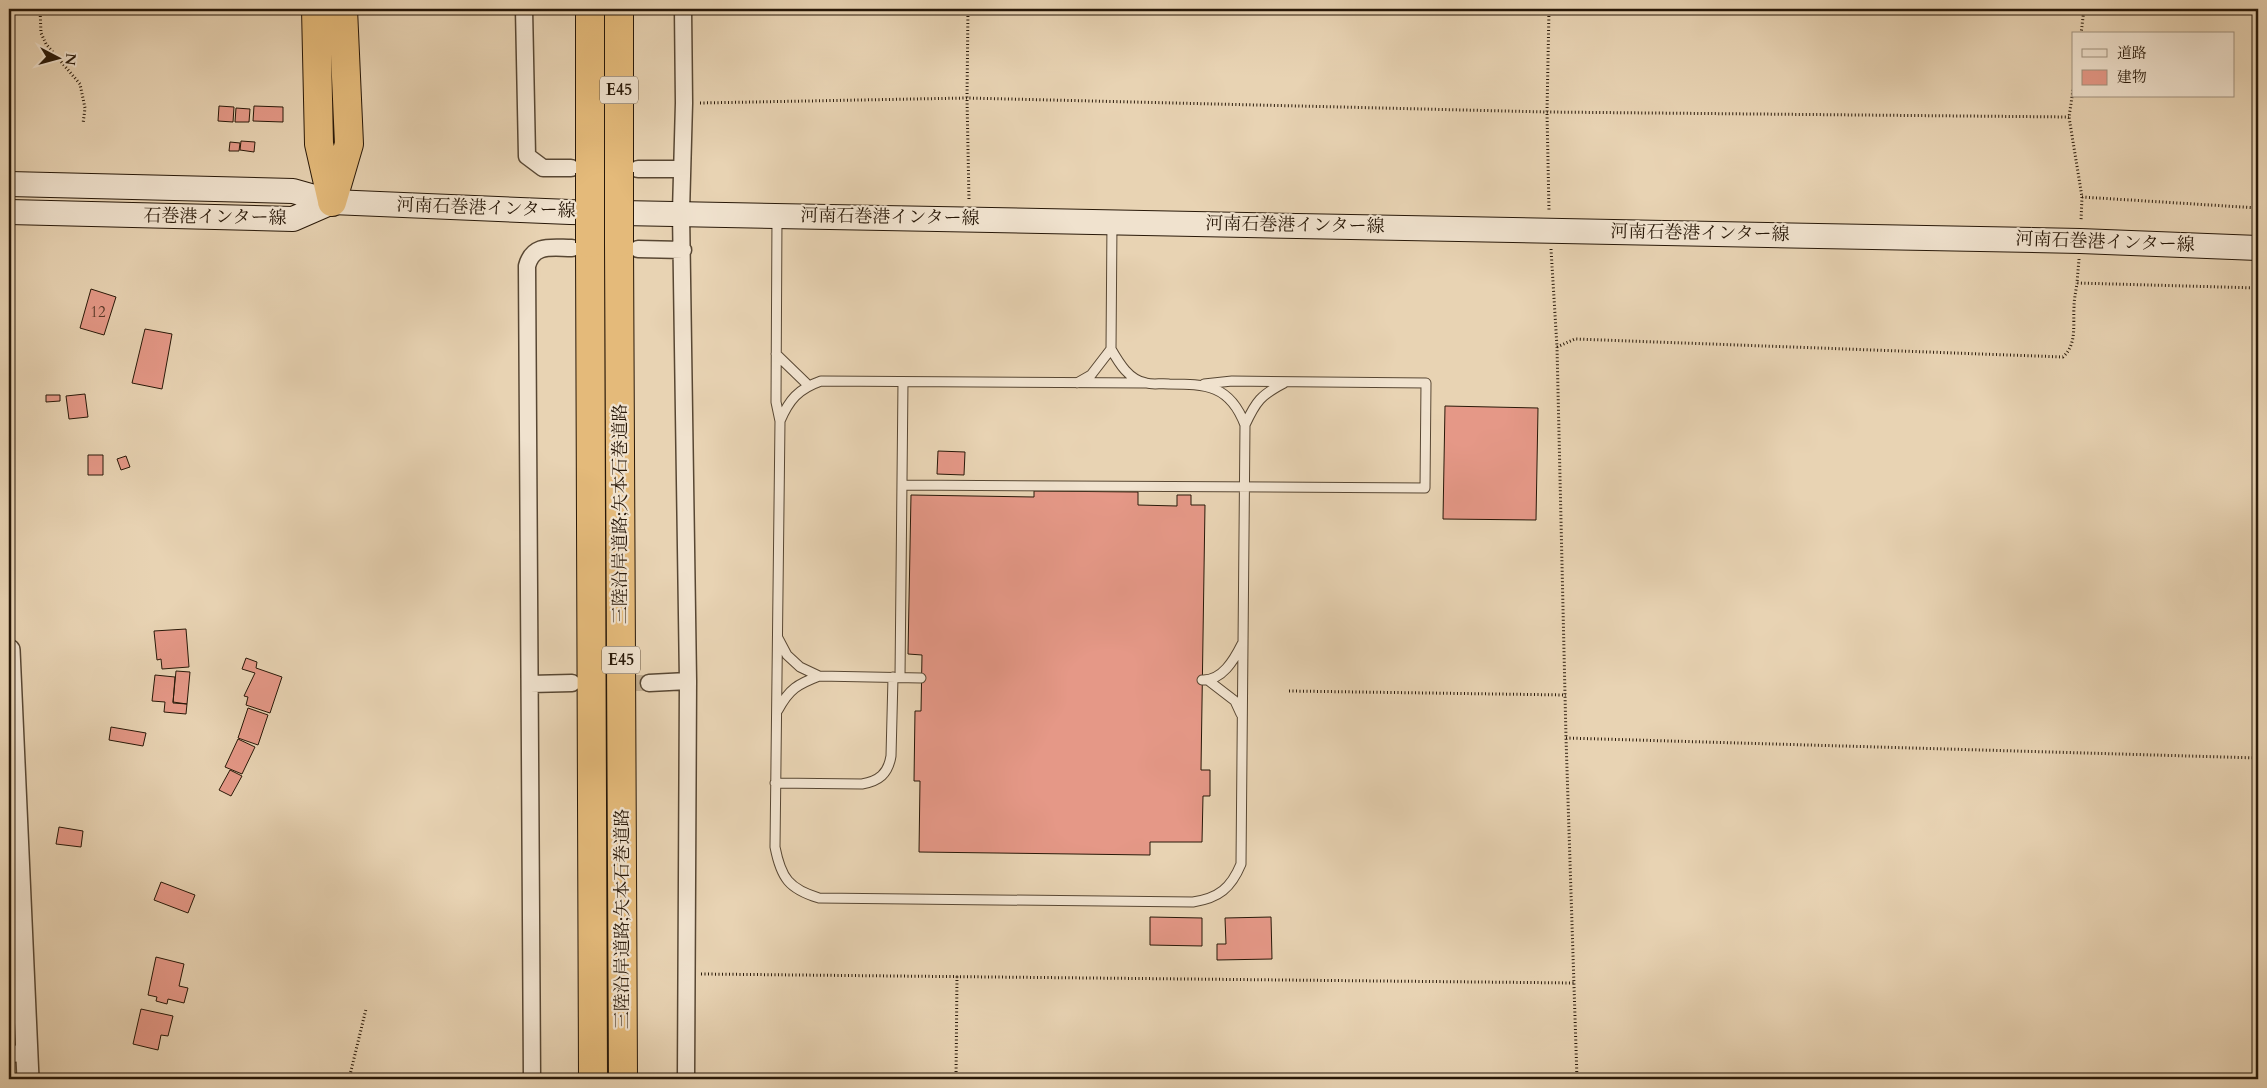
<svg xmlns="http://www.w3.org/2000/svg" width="2267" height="1088" font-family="Cardo,'Noto Serif JP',serif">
	<rect width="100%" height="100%" fill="#e8d3b3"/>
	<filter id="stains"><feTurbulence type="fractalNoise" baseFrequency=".004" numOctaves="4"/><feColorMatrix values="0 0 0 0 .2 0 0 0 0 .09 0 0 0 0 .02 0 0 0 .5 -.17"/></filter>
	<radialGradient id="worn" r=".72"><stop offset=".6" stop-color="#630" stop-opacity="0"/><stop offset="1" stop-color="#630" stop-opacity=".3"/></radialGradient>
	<path fill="#e59887" stroke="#281808" d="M219,106L234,107L233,122L218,121Z
		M254,106L283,107V122L253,121Z
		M236,108L250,109L249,122H235Z
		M241,141L255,142L254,152L240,150Z
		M230,142L240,143L239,151H229Z
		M91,289L116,297L104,335L80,328Z
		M145,329L172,334L162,389L132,383Z
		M85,394L88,417L69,419L66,396Z
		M46,395H60V401L46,402Z
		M1445,406L1538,408L1536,520L1443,519Z
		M938,451L965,452L964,475L937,474Z
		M88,455H103V475H88Z
		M126,456L130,467L121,470L117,459Z
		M1034,491L1138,492V505L1177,506V495H1191V505H1205L1201,770H1210V796H1203L1202,842H1150V855L919,852L920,781H914L915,711H921L922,655L908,654L911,495L1034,497Z
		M186,629L189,667L162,669L161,659L157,660L154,631Z
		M246,658L257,662L256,668L282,677L270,713L246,705L248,697L244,696L255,673L242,669Z
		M176,671L190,672L187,704L173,702Z
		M155,675L175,677L173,703L187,704L186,714L164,712L165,702L152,701Z
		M248,708L268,715L258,745L238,738Z
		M111,727L146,733L143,746L109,740Z
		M238,739L255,747L242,774L225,767Z
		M230,770L242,776L231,796L219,790Z
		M59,827L83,831L81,847L56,844Z
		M161,882L195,895L188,913L154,900Z
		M1150,917L1202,918V946L1150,945Z
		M1271,917L1272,959L1217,960V944H1226L1225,918Z
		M156,957L184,964L179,986L188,988L184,1003L168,999L167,1004L156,1001L157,997L148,995Z
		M141,1009L173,1016L168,1036L161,1035L158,1050L133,1044Z"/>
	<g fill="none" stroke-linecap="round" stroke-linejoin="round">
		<path stroke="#c2ae91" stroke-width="16" stroke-dasharray="16 8" stroke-linecap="butt" d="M584,683H649"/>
		<g stroke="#584733" stroke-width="11">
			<path id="service" d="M777,217L776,402L780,421
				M1112,222L1111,349C1119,363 1129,380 1146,383C1153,385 1161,383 1169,384C1206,384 1230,385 1245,425L1241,864C1231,888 1219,898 1193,902L819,898C789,889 781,878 775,847L780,421C789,400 798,389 821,381L1145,383
				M776,354L808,385
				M1077,383L1091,375L1111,349
				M1245,425C1256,401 1261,395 1284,383
				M902,485L1425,488L1426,383L1232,381L1204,384
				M778,638L787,655L800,667L819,676L921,678
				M900,677L903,382
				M1202,680C1222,681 1234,660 1242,644
				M1209,681L1235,701L1241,714
				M778,710C789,689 798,684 819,676
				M775,783L862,784C879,781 888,774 891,756L893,677"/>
		</g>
		<g stroke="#584733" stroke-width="19">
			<path id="minor" d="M524,9L527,156L543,168H571
				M683,9L684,103L681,212L688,681L686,1079
				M638,169H682
				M638,249L683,250
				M649,683L688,681
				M530,684L572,683
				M9,1054L26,1053
				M532,1079L527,266C533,243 552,248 572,248"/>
		</g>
		<g stroke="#584733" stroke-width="24">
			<path id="tertiary" d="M9,650L28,1079"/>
		</g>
		<g stroke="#281808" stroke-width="26">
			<path id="secondary" d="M9,184L293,191L332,202L570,212L2080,241L2258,248
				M9,212L293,219L332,202"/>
		</g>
		<g stroke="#281808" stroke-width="30">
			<path id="motorway" d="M316,9L319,144L332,201
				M590,9V173
				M619,9V172
				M332,202L349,144L343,9
				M619,242L623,1079
				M590,243L593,1079"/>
		</g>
		<path stroke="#281808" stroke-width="3" stroke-dasharray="1 2.5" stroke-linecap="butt" d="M40,9L41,33L46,44L80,84L85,108L83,124
			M968,9L967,98L969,201
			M1549,9L1547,112L1549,211
			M2081,34L2084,9
			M2073,90L2069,117L2082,197L2081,221
			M700,103L967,98L1547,112L2069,117
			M2082,197L2258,208
			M1551,249L1557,347L1566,738L1577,1079
			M2079,259L2077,283L2258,288
			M1557,347L1575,339L2063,357C2077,344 2073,326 2074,307C2074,299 2076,291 2077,283
			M1289,691L1566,695
			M1566,738L2258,758
			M701,974L1575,983
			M349,1079L366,1009
			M956,1079L957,975"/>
		<use href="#service" stroke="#f0e2ce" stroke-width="9"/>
		<use href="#minor" stroke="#f0e2ce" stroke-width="16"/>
		<use href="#tertiary" stroke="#f0e2ce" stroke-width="21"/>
		<use href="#secondary" stroke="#f0e2ce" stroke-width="24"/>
		<use href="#motorway" stroke="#e4ba7a" stroke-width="28"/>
		<g stroke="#281808" stroke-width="30" stroke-linecap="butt">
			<path id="motorway-bridge" d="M619,172V242
				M590,173V243"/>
		</g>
		<use href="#motorway-bridge" stroke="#e4ba7a" stroke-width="28"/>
	</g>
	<g text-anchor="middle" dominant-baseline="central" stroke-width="4.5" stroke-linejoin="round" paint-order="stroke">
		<g font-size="15" fill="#573828">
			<text x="98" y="312">12</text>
		</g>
		<g fill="#f0e2ce" stroke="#645543" stroke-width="1">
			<rect x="600" y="76.5" width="38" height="27" rx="4"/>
			<rect x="602" y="646.5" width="38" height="27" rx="4"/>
		</g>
		<g font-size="16" font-weight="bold" fill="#281808">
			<text x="619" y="90">E45</text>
			<text x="621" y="660">E45</text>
		</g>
		<g font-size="18" fill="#281808" stroke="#f0e2ce">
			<text transform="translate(486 208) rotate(2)">河南石巻港インター線</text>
			<text transform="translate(215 217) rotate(1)">石巻港インター線</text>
			<text transform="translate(890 217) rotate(1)">河南石巻港インター線</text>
			<text transform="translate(1295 225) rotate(1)">河南石巻港インター線</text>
			<text transform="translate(1700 233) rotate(1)">河南石巻港インター線</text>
			<text transform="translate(2105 242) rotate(2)">河南石巻港インター線</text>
			<text transform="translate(620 514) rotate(-90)">三陸沿岸道路;矢本石巻道路</text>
			<text transform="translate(622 919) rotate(-90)">三陸沿岸道路;矢本石巻道路</text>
		</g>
	</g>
	<rect width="2267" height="1088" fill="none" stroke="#e8d3b3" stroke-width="30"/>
	<rect x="10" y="10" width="2247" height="1068" fill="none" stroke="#281808" stroke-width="2.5"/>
	<rect x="15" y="15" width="2237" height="1058" fill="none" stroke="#281808"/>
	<rect x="2072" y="32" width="162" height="65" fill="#f0e2ce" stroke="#a0917f"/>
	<rect x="2082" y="49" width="25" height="8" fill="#f0e2ce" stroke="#a0917f"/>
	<text x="2117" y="58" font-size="15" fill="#281808">道路</text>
	<rect x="2082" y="70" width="25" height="15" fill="#e59887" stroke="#a0917f"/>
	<text x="2117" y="82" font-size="15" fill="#281808">建物</text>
	<g transform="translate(58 58) rotate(96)" stroke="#f0e2ce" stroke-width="4" paint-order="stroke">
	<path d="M0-4L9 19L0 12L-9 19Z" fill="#281808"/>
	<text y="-8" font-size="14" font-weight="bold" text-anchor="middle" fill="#281808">N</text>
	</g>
	<rect width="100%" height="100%" filter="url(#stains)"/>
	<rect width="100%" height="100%" fill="url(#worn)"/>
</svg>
